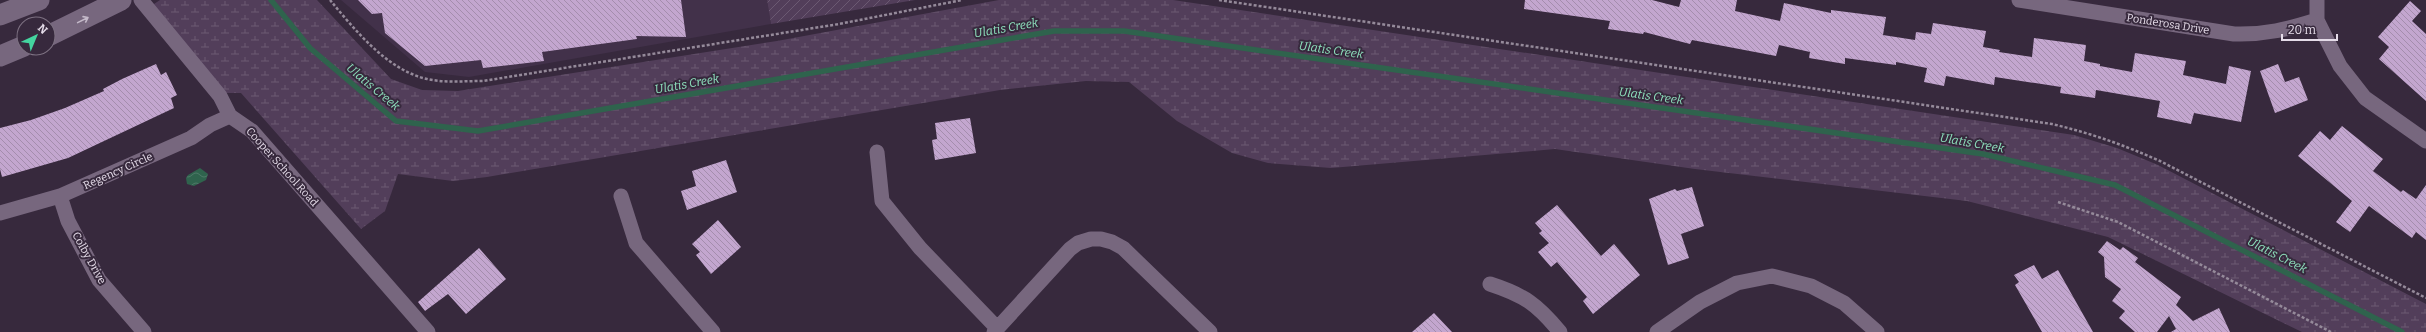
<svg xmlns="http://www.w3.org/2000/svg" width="2426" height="332" font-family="Bitter,serif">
	<defs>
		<pattern id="wetland-marsh" width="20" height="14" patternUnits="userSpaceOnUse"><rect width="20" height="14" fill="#523e5a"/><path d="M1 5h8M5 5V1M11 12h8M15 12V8" fill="none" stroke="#6b5972"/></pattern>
		<pattern id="garden-furrows" width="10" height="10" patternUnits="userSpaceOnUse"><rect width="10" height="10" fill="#523e5a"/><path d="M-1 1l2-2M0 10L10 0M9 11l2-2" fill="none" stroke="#6b5972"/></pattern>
		<pattern id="water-waves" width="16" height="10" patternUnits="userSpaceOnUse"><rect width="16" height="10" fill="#2f634d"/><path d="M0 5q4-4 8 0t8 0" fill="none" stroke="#4d7967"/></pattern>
		<pattern id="building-back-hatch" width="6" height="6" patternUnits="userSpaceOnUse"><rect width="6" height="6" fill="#c3a6cf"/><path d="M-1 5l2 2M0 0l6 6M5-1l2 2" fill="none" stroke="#a48dad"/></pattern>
	</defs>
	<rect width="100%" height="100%" fill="#37293d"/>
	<path fill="#42314a" d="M341,0H767L771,24L469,77L425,72Z"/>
	<path fill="url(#wetland-marsh)" d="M160,0H317L391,79L422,90L458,91L777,41L999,0H1173L2074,135L2117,148L2158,165L2426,304V332H2302L2108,237L1967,201L1695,169L1555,149L1331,168L1268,163L1232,153L1177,121L1129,82L1086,81L1000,90L487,177L453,181L398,174L385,211L361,229L241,93H226L151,6Z"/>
	<path fill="url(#garden-furrows)" d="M767,0H915L771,24Z"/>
	<path fill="url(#water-waves)" d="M200,168L208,174L206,180L194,186L187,184L186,178L188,175Z"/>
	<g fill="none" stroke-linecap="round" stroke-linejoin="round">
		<path stroke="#2f634d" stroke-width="5.5" d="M271,0L310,48L396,121L478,131L1054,31H1124L1983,154L2115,185L2402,332"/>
	</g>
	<path fill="url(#building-back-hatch)" d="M358,0H681L686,37L636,36L637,39L542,52L544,61L483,68L481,60L425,66L385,33L382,13L372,14Z
		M1525,0H1652L1679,7L1681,0H1737L1735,11L1780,21L1784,3L1831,13V10L1886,17L1883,35L1915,40L1916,32L1931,34L1933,23L1986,31L1983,47L2000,50L1999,52L2032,57L2034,38L2086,45L2084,61L2100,64V66L2132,72L2135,53L2186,61L2183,75L2226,84L2229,66L2251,71L2241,122L2194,113L2191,124L2157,117L2160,101L2096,90L2095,98L2060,93L2061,87L1995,77L1994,85L1946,76L1944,86L1924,82L1927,68L1896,62V65L1845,58V64L1809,58L1810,52L1779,45L1776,56L1692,40L1690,44L1644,32L1643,34L1608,29L1610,21L1524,9Z
		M2410,1L2421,11L2412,21L2426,34V101L2379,59L2389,47L2378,37Z
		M156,64L161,75L166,72L177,95L171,98L174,108L68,158L2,177L0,169V128L31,120L65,108L104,91L103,89L122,79Z
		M2278,64L2285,82L2299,77L2308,100L2275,113L2260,71Z
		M970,118L976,153L935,160L932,140L937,139L935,123Z
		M2342,126L2383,159L2373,171L2401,192L2403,190L2416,199L2426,185V240L2416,232L2412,238L2369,206L2350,232L2336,222L2352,201L2298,156L2320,131L2330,140Z
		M726,160L737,192L687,210L681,191L696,186L692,171Z
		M1692,187L1704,226L1681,234L1689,258L1668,265L1649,199L1675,189L1677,191Z
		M1557,205L1601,256L1614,244L1640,275L1593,314L1583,301L1587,297L1557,262L1551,267L1538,252L1549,243L1539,233L1542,231L1535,223Z
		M718,220L741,247L711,274L696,255L700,252L692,244Z
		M2107,241L2120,250L2123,247L2138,258L2135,262L2181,297L2176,305L2193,321L2219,308L2230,332H2171L2176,329L2169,316L2157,332H2135L2119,318L2125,311L2112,301L2121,289L2105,277L2104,257L2098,252Z
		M479,248L506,279L466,314L448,294L425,311L418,302Z
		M2034,265L2042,279L2058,270L2093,332H2042L2015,285L2019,282L2014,275Z
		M1434,313L1452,332H1412Z"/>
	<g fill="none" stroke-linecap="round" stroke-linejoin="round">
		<path stroke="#958a9a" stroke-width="2.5" stroke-dasharray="3 2" stroke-linecap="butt" d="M330,0C355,30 387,70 427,79C445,83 464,81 483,81L839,24L962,0
			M1219,0L2052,124C2090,133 2124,145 2160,161L2426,298
			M2058,202L2118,222L2331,332"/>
		<path stroke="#77677e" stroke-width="15" d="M141,0L220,96L230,116L252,131L428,332
			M2019,0L2234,34C2264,35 2289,29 2317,20
			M2317,0V20L2340,66L2365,98L2426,141
			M877,152L882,201L920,248L997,328
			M60,196L68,221L99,280L144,332
			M621,196L636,243L713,332
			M0,213L60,196L191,138L210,125L230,116
			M1490,284C1524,295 1537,304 1560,332
			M994,332L1070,249L1078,243L1091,239H1101L1112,242L1123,248L1210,332
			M1657,332L1700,302L1737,283L1772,276L1811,286L1844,303L1877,332"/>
		<path stroke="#77677e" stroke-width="21" d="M0,15L39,0
			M48,36L121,0
			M0,56L24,46"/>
	</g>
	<defs><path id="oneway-shaft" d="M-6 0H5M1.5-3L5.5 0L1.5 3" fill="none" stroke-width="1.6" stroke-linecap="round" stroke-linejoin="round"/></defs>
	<use stroke="#c4b9c9" href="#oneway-shaft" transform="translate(83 20) rotate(-26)"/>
	<g text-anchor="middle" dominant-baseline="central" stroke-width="4" stroke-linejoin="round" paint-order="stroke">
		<g font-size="11" fill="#e5dce9" stroke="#37293d">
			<text transform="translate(2168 24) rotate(9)">Ponderosa Drive</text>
			<text transform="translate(282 167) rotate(48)">Cooper School Road</text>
			<text transform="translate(118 171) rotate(-24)">Regency Circle</text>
			<text transform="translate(89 258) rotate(61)">Colby Drive</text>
		</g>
		<g font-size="12" font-style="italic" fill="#8ee1bd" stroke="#37293d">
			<text transform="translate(1006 28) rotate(-10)">Ulatis Creek</text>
			<text transform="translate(1331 50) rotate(8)">Ulatis Creek</text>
			<text transform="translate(687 84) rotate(-10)">Ulatis Creek</text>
			<text transform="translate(373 87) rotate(40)">Ulatis Creek</text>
			<text transform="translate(1651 96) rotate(8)">Ulatis Creek</text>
			<text transform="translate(1972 143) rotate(10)">Ulatis Creek</text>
			<text transform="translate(2277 255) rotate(27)">Ulatis Creek</text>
		</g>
	</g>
	<g transform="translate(36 36) rotate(44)"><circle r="19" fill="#37293d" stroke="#7d7182"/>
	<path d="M0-3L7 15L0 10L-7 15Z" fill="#44d49f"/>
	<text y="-6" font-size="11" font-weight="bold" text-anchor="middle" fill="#e5dce9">N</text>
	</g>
	<path d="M2282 34v6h55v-6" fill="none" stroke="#e5dce9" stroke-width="2"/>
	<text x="2288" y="34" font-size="12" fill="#e5dce9" stroke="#37293d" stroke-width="3" paint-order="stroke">20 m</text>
</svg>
